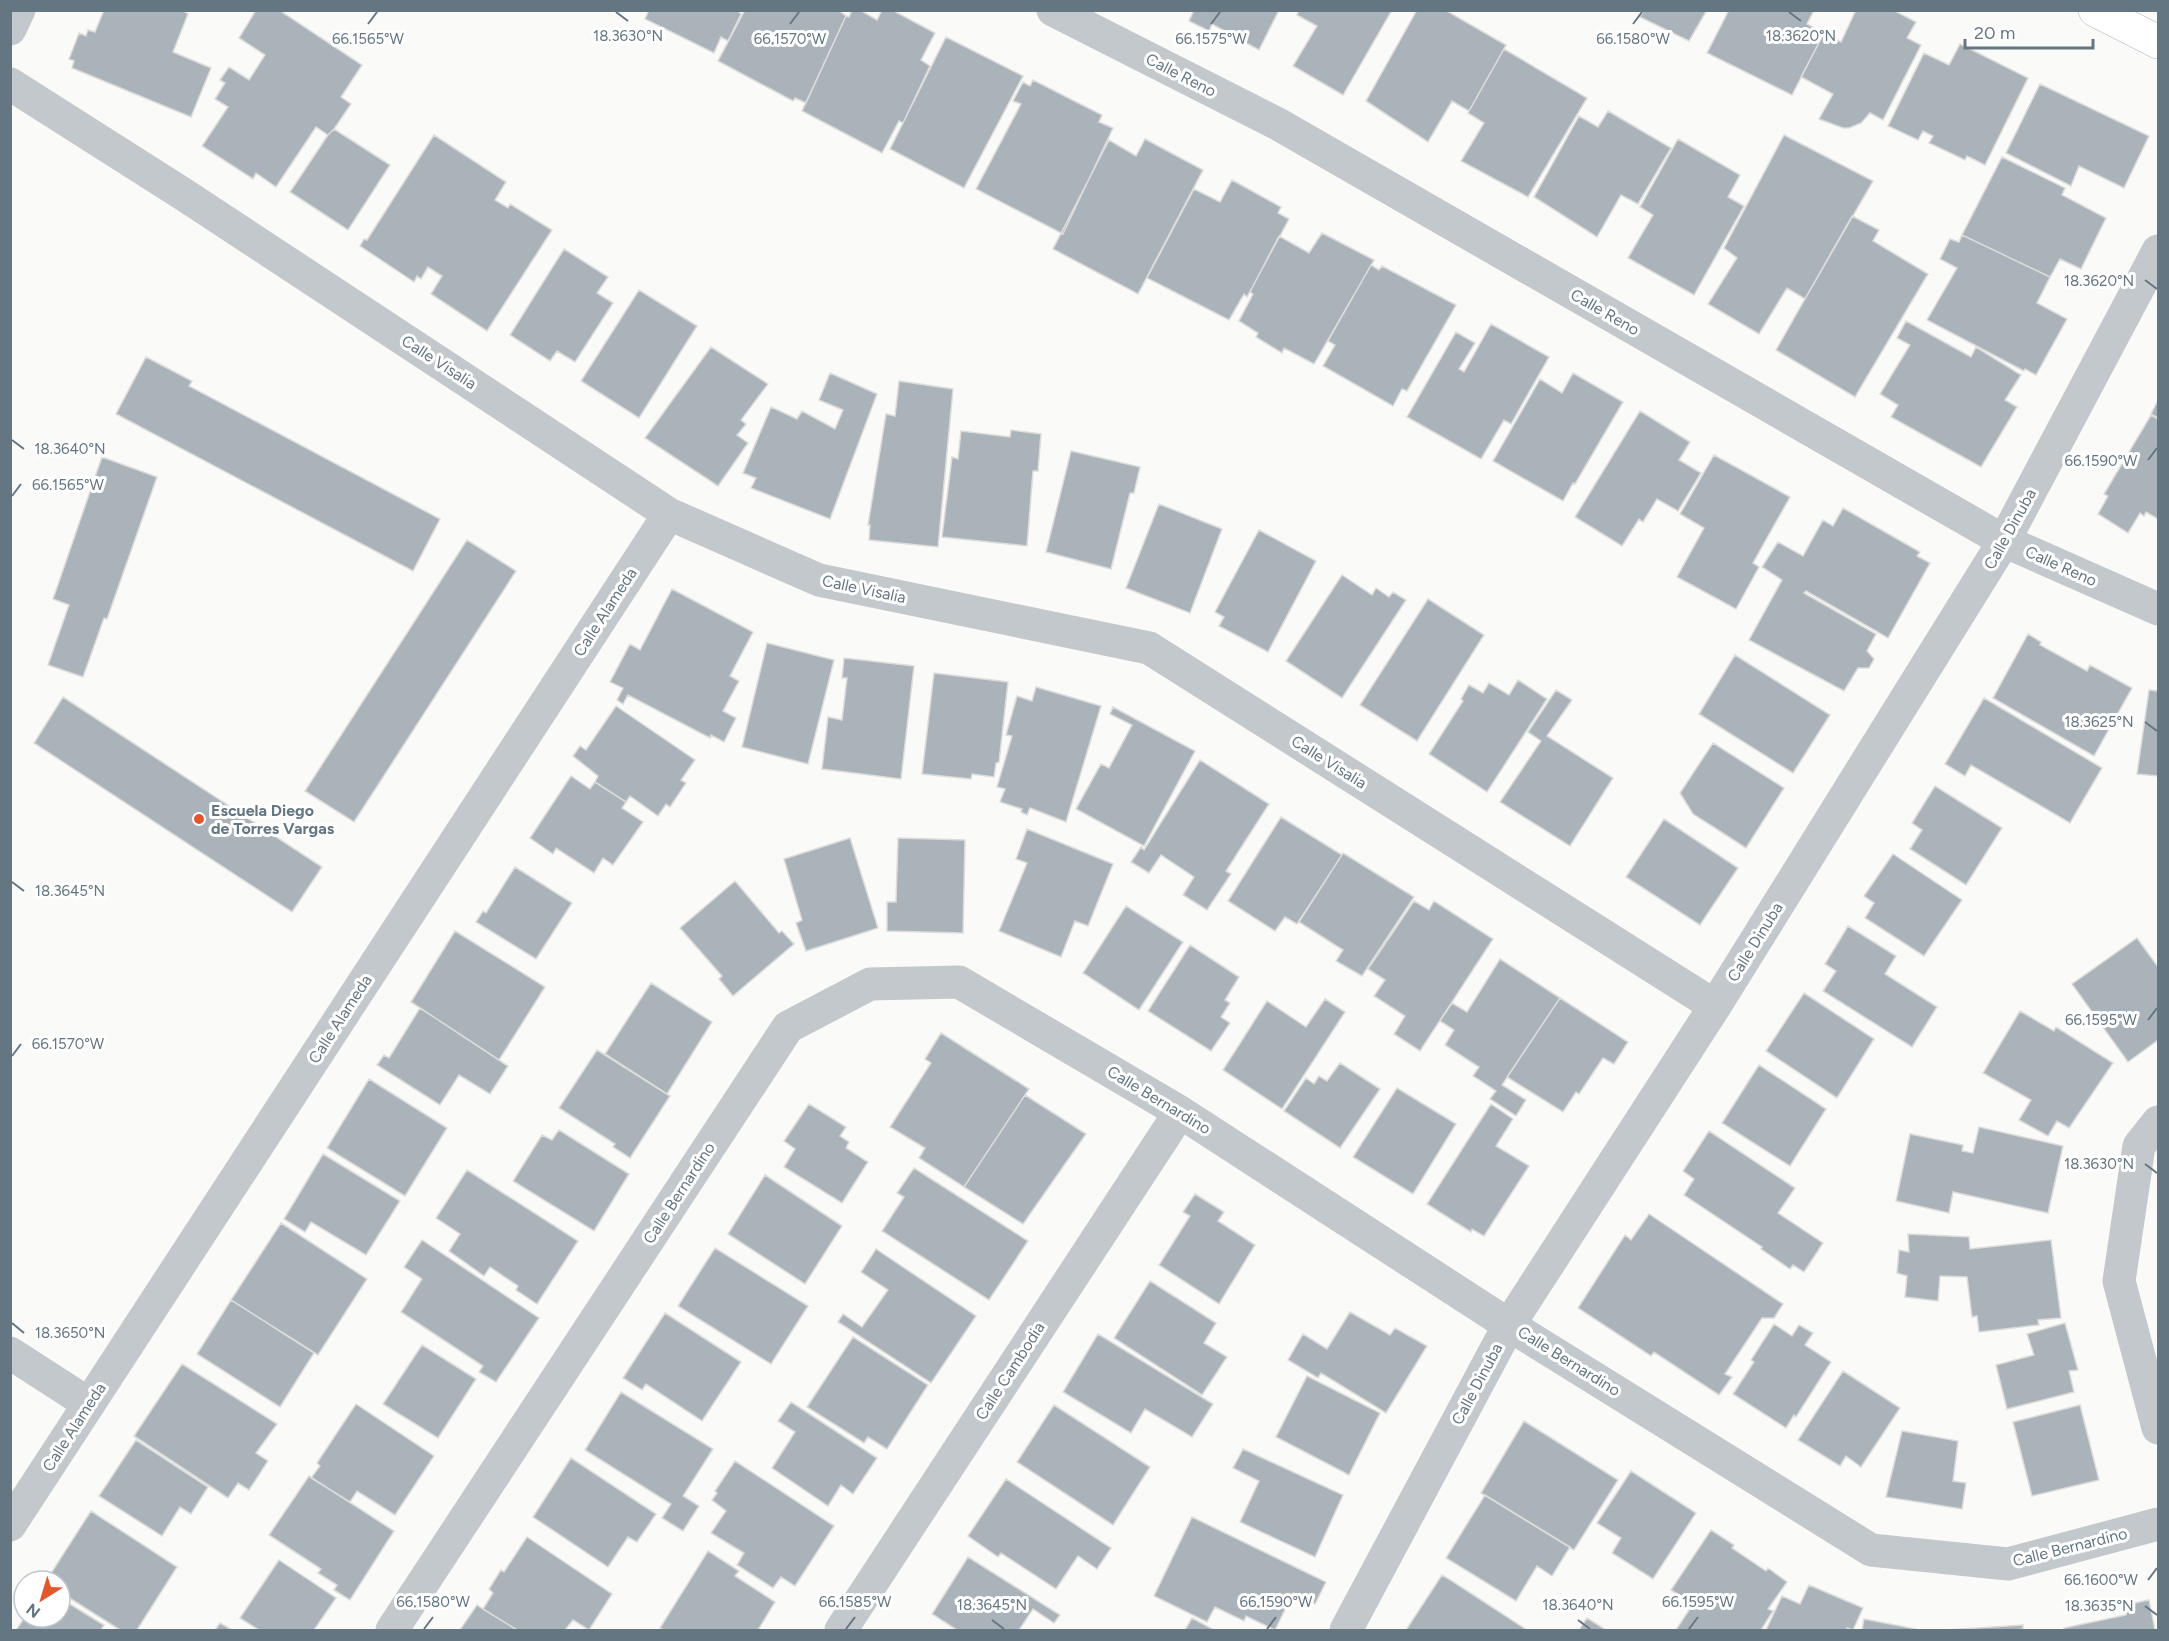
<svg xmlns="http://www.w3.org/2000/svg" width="2169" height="1641" font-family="Figtree,sans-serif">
	<rect width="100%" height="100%" fill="#fafaf8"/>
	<path fill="#aab3b9" stroke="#dcdcda" stroke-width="1.5" d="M104,10H186L185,12L188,14L173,52L211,68L191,117L72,68L74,61L69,59L79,33L86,36L88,30L95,32Z
		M256,10H279L362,65L341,97L351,104L334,129L328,135L316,127L276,187L256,173L253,179L202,146L228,107L215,99L225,83L220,80L229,67L249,80L265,55L239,38Z
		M649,10H740L739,12L741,14L728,41L721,37L714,53L645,19Z
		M745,10H838L846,16L806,103L795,98L793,101L718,61Z
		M852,10H860L877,20L882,10H892L935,33L921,60L930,66L903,123L899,121L882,153L802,111L846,16L849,17Z
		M1194,10H1279L1259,50L1212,24L1209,31L1189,21Z
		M1299,10H1392L1343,95L1293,66L1317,26L1297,15Z
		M1417,10H1445L1506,45L1469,111L1452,101L1428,142L1366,101Z
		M1644,10H1707L1689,41L1640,17Z
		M1729,10H1814L1807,24L1824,33L1792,95L1707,53Z
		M1856,10H1893L1916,22L1907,38L1921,45L1883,120L1870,113L1861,123L1849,128H1843L1819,119L1833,94L1801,77L1824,33L1841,42Z
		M946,37L1023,76L964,188L890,149Z
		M1960,44L2028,78L1985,165L1967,156L1965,160L1929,143L1933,136L1923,131L1918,140L1888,126L1924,53L1949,65Z
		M1504,49L1587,98L1528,197L1461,161L1484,123L1468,113Z
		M1033,80L1102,115L1099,122L1113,128L1063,234L976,189L1021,104L1013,101L1023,82L1030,86Z
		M2040,84L2149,136L2124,188L2079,166L2071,186L2006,153Z
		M1608,111L1671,148L1638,204L1621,195L1597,237L1534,197L1579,116L1598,127Z
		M334,129L390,165L348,230L290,192L328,135Z
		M434,135L506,182L495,200L508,208L510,204L552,230L487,331L431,294L442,276L428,267L421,279L417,276L414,282L360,246L364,239L367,240Z
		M1784,135L1873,181L1805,299L1787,288L1759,334L1708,304L1737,258L1724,248Z
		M1145,139L1203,170L1138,294L1053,249L1109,140L1136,156Z
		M1678,139L1740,175L1728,197L1744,206L1694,295L1628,258L1653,215L1640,207Z
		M2002,157L2065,188L2062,195L2106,218L2081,269L2060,259L2050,277L1962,235Z
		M1232,180L1281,207L1278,213L1289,219L1247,297L1244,294L1229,320L1147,278L1194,189L1220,202Z
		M1852,216L1879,230L1873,241L1928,274L1855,397L1776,350Z
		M1322,233L1374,260L1314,364L1284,348L1282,353L1256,337L1258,333L1239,321L1253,294L1250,292L1279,236L1309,253Z
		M1962,235L2050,277L2037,303L2067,319L2036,375L2025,369L2024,371L1927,320L1957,268L1940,259L1950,239L1959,242Z
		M564,249L608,277L597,293L613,303L575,362L557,351L550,361L510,335Z
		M1371,265L1379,270L1382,266L1456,305L1407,391L1402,389L1393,406L1323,366L1335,345L1328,341Z
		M639,290L697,326L639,418L581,381Z
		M1906,321L1971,357L1976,347L2021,375L2005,400L2017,407L1981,467L1891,417L1898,405L1880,394L1910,345L1897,338Z
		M1491,324L1549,357L1511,424L1504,420L1481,459L1407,417L1456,332L1475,343L1459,369L1464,372Z
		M711,347L768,384L741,420L746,424L737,435L748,443L718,486L645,438Z
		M146,357L192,381L189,386L440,519L413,571L116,414Z
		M830,373L877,394L830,519L751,488L756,478L743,473L771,407L797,419L802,411L835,429L843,410L819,400Z
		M1573,373L1623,402L1575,484L1573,483L1563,501L1493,461L1540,379L1562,393Z
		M899,381L953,389L938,547L869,540L870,525H868L886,414L895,416Z
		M2158,400V418L2151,414Z
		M1640,411L1690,442L1679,460L1701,473L1678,511L1657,499L1643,522L1639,519L1622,546L1575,517Z
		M2151,415L2158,419V519L2146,512L2144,516L2140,513L2128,533L2098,514L2108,496L2104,494Z
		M1011,430L1041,434L1038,471H1033L1027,546L942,537L952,457L958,459L961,431L1010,437Z
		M1071,451L1140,467L1134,493H1130L1111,569L1046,552Z
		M1714,455L1790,497L1753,563L1759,567L1736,609L1677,577L1704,528L1680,514Z
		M102,457L157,477L107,619L104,618L83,677L48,665L69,605L53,599Z
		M1159,504L1222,529L1190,613L1126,588Z
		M1843,508L1920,552L1917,556L1930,563L1888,638L1806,591L1804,593L1876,634L1867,651L1874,659L1869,668H1858L1844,691L1749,640L1782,580L1762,567L1778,542L1803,556L1823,520L1833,526Z
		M1259,530L1316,561L1268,652L1219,626L1224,617L1215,612Z
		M467,540L516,571L354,822L305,791Z
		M1342,575L1372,595L1376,588L1389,597L1393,592L1406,600L1342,698L1286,661Z
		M672,589L753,632L730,676L739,681L723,711L736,718L724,742L711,735L710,738L628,695L623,704L617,700L623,688L610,682L630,644L640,650Z
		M1428,599L1484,635L1417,741L1360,705Z
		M2028,634L2041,642L2040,645L2087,671L2090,665L2132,688L2094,756L1993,698Z
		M767,643L834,660L808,764L742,747Z
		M1735,655L1830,715L1793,773L1699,714Z
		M844,658L914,666L901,779L822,769L828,717L842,720L847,678H842Z
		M934,673L1008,682L999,762L996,763L994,777L972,774L971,779L922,774Z
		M1518,680L1547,699L1487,792L1429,754L1463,701L1461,699L1469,685L1483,693L1489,683L1509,695Z
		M1036,687L1101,706L1066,822L1030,808L1027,815L1021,812L1022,809L1000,802L1005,789L997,787L1012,736L1006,735L1017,696L1032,701Z
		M1556,690L1572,700L1547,736L1613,778L1570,846L1500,802L1541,741L1528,732Z
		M2149,690L2158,691V776L2137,774Z
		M63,697L322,867L292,912L34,743Z
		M1984,698L2102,768L2070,823L1971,765L1965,776L1945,764Z
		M616,706L695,760L681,780L686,783L670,807L666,804L658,816L630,796L626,802L595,782L598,776L573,756L580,746L586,750Z
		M1113,707L1195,751L1144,846L1076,809L1101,764L1109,768L1132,725L1110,714Z
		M1713,743L1784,788L1746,848L1693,814L1680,793Z
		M1200,760L1269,804L1226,871L1231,874L1207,910L1183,895L1194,877L1161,855L1149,873L1131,862L1141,847L1144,850Z
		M571,776L590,789L595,782L626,802L622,808L643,822L613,865L603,858L594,873L556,848L553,854L530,838Z
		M1935,786L2002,828L1966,885L1910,849L1922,830L1912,823Z
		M1281,817L1342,855L1297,924L1285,917L1275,931L1228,901Z
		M1664,819L1738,868L1700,925L1626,877Z
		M1027,829L1113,864L1088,926L1075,921L1061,957L999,931L1027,863L1016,859Z
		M850,838L878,928L806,951L796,923L802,920L784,859Z
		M898,838L965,840L963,933L887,931V902H896Z
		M1343,853L1414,897L1362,976L1336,961L1343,950L1299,922Z
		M1893,854L1962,900L1924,956L1865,918L1874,903L1864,896Z
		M515,867L572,903L536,959L476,922L483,911L486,913Z
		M735,881L779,933L782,931L794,944L733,996L719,979L722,976L680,928Z
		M1414,901L1429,910L1434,901L1493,939L1420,1051L1394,1034L1405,1016L1374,996L1385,980L1368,969Z
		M1126,906L1183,942L1139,1010L1083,973Z
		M1848,926L1896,956L1885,974L1937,1007L1912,1047L1823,991L1836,971L1825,964Z
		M455,931L545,987L499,1060L411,1002Z
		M2137,938L2158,967V1040L2128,1062L2072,984Z
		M1190,945L1239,977L1225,1000L1230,1003L1221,1017L1230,1023L1211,1051L1148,1011Z
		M1500,959L1560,998L1502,1085L1526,1100L1516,1116L1490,1099L1496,1091L1473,1076L1479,1067L1445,1045L1454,1030L1440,1021L1452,1003L1467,1012Z
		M651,983L712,1022L667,1094L605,1054Z
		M1804,993L1874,1039L1837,1098L1766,1051Z
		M1560,998L1628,1042L1614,1064L1603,1058L1579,1094L1576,1092L1563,1112L1507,1077Z
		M1325,999L1345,1012L1282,1109L1223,1070L1267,1001L1306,1027Z
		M420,1008L508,1066L490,1094L459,1075L440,1105L377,1065L384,1055L389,1058Z
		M2020,1011L2054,1031L2056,1027L2113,1063L2069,1128L2057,1121L2048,1136L2019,1120L2031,1100L1983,1073Z
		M941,1033L1029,1089L964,1187L919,1158L925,1148L890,1127L931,1063L925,1059Z
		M597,1050L670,1096L630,1158L613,1147L615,1144L559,1108Z
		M1340,1063L1380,1089L1340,1148L1284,1111L1306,1078L1314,1084L1319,1076L1327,1081Z
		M1759,1065L1826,1109L1790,1166L1722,1123Z
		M369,1079L447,1128L405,1196L327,1148Z
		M1397,1088L1456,1124L1413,1194L1353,1157Z
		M1025,1095L1086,1134L1023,1224L964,1187Z
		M809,1104L846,1127L840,1136L849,1142L846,1148L868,1162L842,1203L784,1167L795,1149L784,1141Z
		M1491,1104L1513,1119L1496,1146L1529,1166L1484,1236L1472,1229L1471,1232L1427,1204Z
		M1979,1127L2063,1146L2048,1213L1953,1192L1949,1213L1896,1201L1910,1134L1963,1145L1962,1151L1973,1153Z
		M559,1130L629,1174L594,1231L513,1181L542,1135L552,1140Z
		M1709,1131L1795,1188L1778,1213L1823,1243L1804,1272L1793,1265L1790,1269L1761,1249L1762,1247L1684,1195L1694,1179L1683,1171Z
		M323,1154L400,1201L366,1255L311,1222L305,1232L284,1219Z
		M914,1168L1028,1241L989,1300L882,1231L904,1197L897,1193Z
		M467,1170L578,1241L537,1304L516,1290L518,1286L490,1267L484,1276L449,1251L460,1234L436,1218Z
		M765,1175L842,1226L805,1284L728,1234Z
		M1195,1194L1224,1212L1218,1221L1255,1245L1219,1304L1159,1265L1190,1216L1183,1212Z
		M1649,1214L1783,1304L1774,1318H1762L1725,1374L1732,1377L1719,1395L1654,1352L1651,1356L1578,1308L1625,1235L1631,1240Z
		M281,1223L367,1279L318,1355L231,1300Z
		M1908,1234L1969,1237L1970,1249L2051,1240L2061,1318L2038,1320L2039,1325L1979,1332L1977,1316L1972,1317L1967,1277L1940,1276L1938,1301L1905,1297L1907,1276L1897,1273L1899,1250L1909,1252Z
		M422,1240L539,1318L496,1382L479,1372L483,1366L401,1312L422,1279L404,1267Z
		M715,1248L808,1306L771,1364L678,1306Z
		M876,1249L976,1316L931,1383L838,1322L843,1314L862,1327L888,1290L861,1272Z
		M1150,1281L1216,1323L1204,1343L1227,1357L1202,1395L1114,1338Z
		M231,1300L314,1353L280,1407L197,1354Z
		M1350,1312L1390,1335L1395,1328L1427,1346L1386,1413L1321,1373L1318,1378L1288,1360L1303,1334L1327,1349Z
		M665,1313L741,1362L702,1421L646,1384L642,1390L623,1378Z
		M2065,1323L2078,1370L2069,1371L2074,1392L2007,1409L1996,1365L2034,1355L2027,1334Z
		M1774,1324L1792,1336L1799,1325L1813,1333L1805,1345L1831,1362L1796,1417L1794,1415L1786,1428L1733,1394L1754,1362L1751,1360Z
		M1098,1334L1213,1404L1192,1437L1145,1409L1131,1433L1063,1392Z
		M853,1337L928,1385L887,1449L868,1437L864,1443L807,1407Z
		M422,1345L476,1379L438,1438L383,1404Z
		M182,1364L277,1424L256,1453L268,1461L249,1490L238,1483L228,1498L134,1436Z
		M1843,1371L1900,1408L1861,1467L1846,1456L1840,1466L1798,1440Z
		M1307,1376L1380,1413L1349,1475L1276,1437Z
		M621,1392L713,1449L683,1496L699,1506L683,1531L662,1518L671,1504L585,1450Z
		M791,1402L877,1458L853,1494L841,1485L828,1506L772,1468L795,1432L778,1421Z
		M356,1404L434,1456L395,1515L357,1491L350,1502L311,1478L320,1466L317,1463Z
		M1054,1405L1150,1467L1113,1525L1017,1462Z
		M2080,1405L2099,1480L2032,1496L2013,1422Z
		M1524,1421L1618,1480L1574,1550L1481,1493Z
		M1902,1431L1958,1441L1953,1481L1966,1483L1962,1509L1886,1497Z
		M136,1440L208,1487L191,1514L180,1507L162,1536L99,1496Z
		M1243,1449L1343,1495L1315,1557L1240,1522L1259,1481L1233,1468Z
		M571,1458L656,1514L637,1542L628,1537L608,1567L533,1517Z
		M735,1461L834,1526L795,1586L781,1577L773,1588L737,1565L744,1553L711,1533L726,1511L712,1500L717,1493L715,1491Z
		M1631,1471L1696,1513L1653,1579L1612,1553L1621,1538L1597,1523Z
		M309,1476L394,1531L350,1600L334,1590L337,1585L318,1573L321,1569L269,1535Z
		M1006,1479L1111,1548L1097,1569L1078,1556L1056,1589L1001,1553L998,1557L968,1536Z
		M1485,1495L1570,1547L1552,1576L1537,1566L1516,1601L1446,1558Z
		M91,1511L177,1567L137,1630H120L60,1592V1581H46Z
		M1192,1517L1326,1582L1315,1604L1293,1593L1275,1630L1246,1616L1244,1621L1215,1607L1207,1622L1154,1596Z
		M1711,1530L1734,1545L1732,1548L1766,1571L1768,1568L1787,1582L1768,1609L1773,1611L1761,1630H1676L1693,1604L1671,1590Z
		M527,1537L612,1594L589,1630L573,1620L565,1630H517L483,1609L493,1593L489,1589L501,1570L504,1572Z
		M708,1551L739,1571L735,1576L775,1602L758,1630H664L660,1628Z
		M968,1557L1060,1615L1054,1623L1033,1609L1019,1630H957L932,1614Z
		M279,1560L336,1598L314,1630H259L240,1618Z
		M1442,1575L1452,1581L1527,1630H1406Z
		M1809,1585L1863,1608L1853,1630L1847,1628L1846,1630H1766L1782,1596L1800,1604Z
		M60,1598L104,1625L101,1630H16L25,1617H60Z
		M2149,1600L2155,1630H2065L2064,1628L2126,1615L2125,1605Z
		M477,1605L483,1609L517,1630H460Z
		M1192,1618L1214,1630H1185Z
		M1587,1618L1606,1630H1579Z
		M1864,1619L1916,1629V1630H1862Z
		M220,1623L232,1630H215Z
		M2023,1625V1629L2016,1630H1945Z"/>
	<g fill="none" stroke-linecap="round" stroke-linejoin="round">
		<g stroke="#b3babf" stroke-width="34">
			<path id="secondary" d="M2095,10L2158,42"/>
		</g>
		<path stroke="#c3c8cc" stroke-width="33" d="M1053,10L1278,124L2004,541L2158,609
			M10,29L19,10
			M10,84L183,194L669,514L819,580L1149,648L1715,1006
			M2158,1122L2139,1146L2119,1281L2158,1428
			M10,1353L89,1404
			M10,1525L669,514
			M392,1630L788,1027L870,984L959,982L1180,1112L1509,1325L1871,1550L2008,1564L2158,1524
			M841,1630L1180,1112
			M1346,1630L1509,1325L1715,1006L2004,541L2158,251"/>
		<use href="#secondary" stroke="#fff" stroke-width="33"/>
	</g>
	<path fill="none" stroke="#657683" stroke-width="2" d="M616,12L628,21M1789,12L1801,21M368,24L377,12M790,24L799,12M1211,24L1220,12M1633,24L1642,12M2145,280L2157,289M12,440L24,449M2148,460L2157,448M12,496L21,484M2145,722L2157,731M12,882L24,891M2148,1020L2157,1008M12,1056L21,1044M2145,1164L2157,1173M12,1323L24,1333M2148,1580L2157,1568M2145,1606L2157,1615M992,1620L1004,1629M1578,1620L1590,1629M424,1629L433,1617M846,1629L855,1617M1267,1629L1276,1617M1689,1629L1698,1617"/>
	<circle fill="#e4572e" stroke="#fff" stroke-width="2" cx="199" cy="819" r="6"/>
	<g text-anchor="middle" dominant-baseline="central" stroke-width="6" stroke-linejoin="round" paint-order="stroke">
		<g font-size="16" fill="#657683" stroke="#fff">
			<text transform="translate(1181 75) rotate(27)">Calle Reno</text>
			<text transform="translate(1605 312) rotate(30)">Calle Reno</text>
			<text transform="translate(439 362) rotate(33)">Calle Visalia</text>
			<text transform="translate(2010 529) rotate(-61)">Calle Dinuba</text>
			<text transform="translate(2061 566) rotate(24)">Calle Reno</text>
			<text transform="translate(864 589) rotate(12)">Calle Visalia</text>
			<text transform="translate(605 612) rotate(-57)">Calle Alameda</text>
			<text transform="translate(1329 762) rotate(32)">Calle Visalia</text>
			<text transform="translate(1755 942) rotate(-58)">Calle Dinuba</text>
			<text transform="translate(340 1019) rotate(-57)">Calle Alameda</text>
			<text transform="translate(1159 1100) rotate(31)">Calle Bernardino</text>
			<text transform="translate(679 1193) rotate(-57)">Calle Bernardino</text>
			<text transform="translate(1569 1361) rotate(32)">Calle Bernardino</text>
			<text transform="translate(1010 1371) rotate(-57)">Calle Cambodia</text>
			<text transform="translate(1477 1384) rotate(-62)">Calle Dinuba</text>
			<text transform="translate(74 1427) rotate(-57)">Calle Alameda</text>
			<text transform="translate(2070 1547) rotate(-14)">Calle Bernardino</text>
		</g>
		<g font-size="16" font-weight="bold" fill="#657683" stroke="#fff" text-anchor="start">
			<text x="211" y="810">Escuela Diego<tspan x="211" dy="18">de Torres Vargas</tspan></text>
		</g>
	</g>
	<g font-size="15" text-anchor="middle" fill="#657683" stroke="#fff" stroke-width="6" stroke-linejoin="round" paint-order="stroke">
		<text x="1801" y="41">18.3620°N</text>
		<text x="628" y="41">18.3630°N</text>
		<text x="368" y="44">66.1565°W</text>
		<text x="790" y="44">66.1570°W</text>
		<text x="1211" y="44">66.1575°W</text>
		<text x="1633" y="44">66.1580°W</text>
		<text x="2099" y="286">18.3620°N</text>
		<text x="70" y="454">18.3640°N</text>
		<text x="2101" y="466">66.1590°W</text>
		<text x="68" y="490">66.1565°W</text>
		<text x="2099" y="727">18.3625°N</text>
		<text x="70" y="896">18.3645°N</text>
		<text x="2101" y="1025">66.1595°W</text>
		<text x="68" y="1049">66.1570°W</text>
		<text x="2099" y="1169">18.3630°N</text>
		<text x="70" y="1338">18.3650°N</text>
		<text x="2101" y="1585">66.1600°W</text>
		<text x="433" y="1607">66.1580°W</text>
		<text x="855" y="1607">66.1585°W</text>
		<text x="1276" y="1607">66.1590°W</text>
		<text x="1698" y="1607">66.1595°W</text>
		<text x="992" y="1610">18.3645°N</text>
		<text x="1578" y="1610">18.3640°N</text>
		<text x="2099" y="1611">18.3635°N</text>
	</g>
	<rect width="2169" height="1641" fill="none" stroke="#657683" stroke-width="24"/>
	<g transform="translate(42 1599) rotate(217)"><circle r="28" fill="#ffffff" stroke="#c1c8cd" stroke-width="1.5"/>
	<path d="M0-4.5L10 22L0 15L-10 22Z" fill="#e4572e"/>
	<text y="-9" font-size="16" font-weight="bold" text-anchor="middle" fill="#657683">N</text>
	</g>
	<path d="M1965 39v9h128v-9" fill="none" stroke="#657683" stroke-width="3"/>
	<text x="1974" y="39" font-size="18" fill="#657683" stroke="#ffffff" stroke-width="4.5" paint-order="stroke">20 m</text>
</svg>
